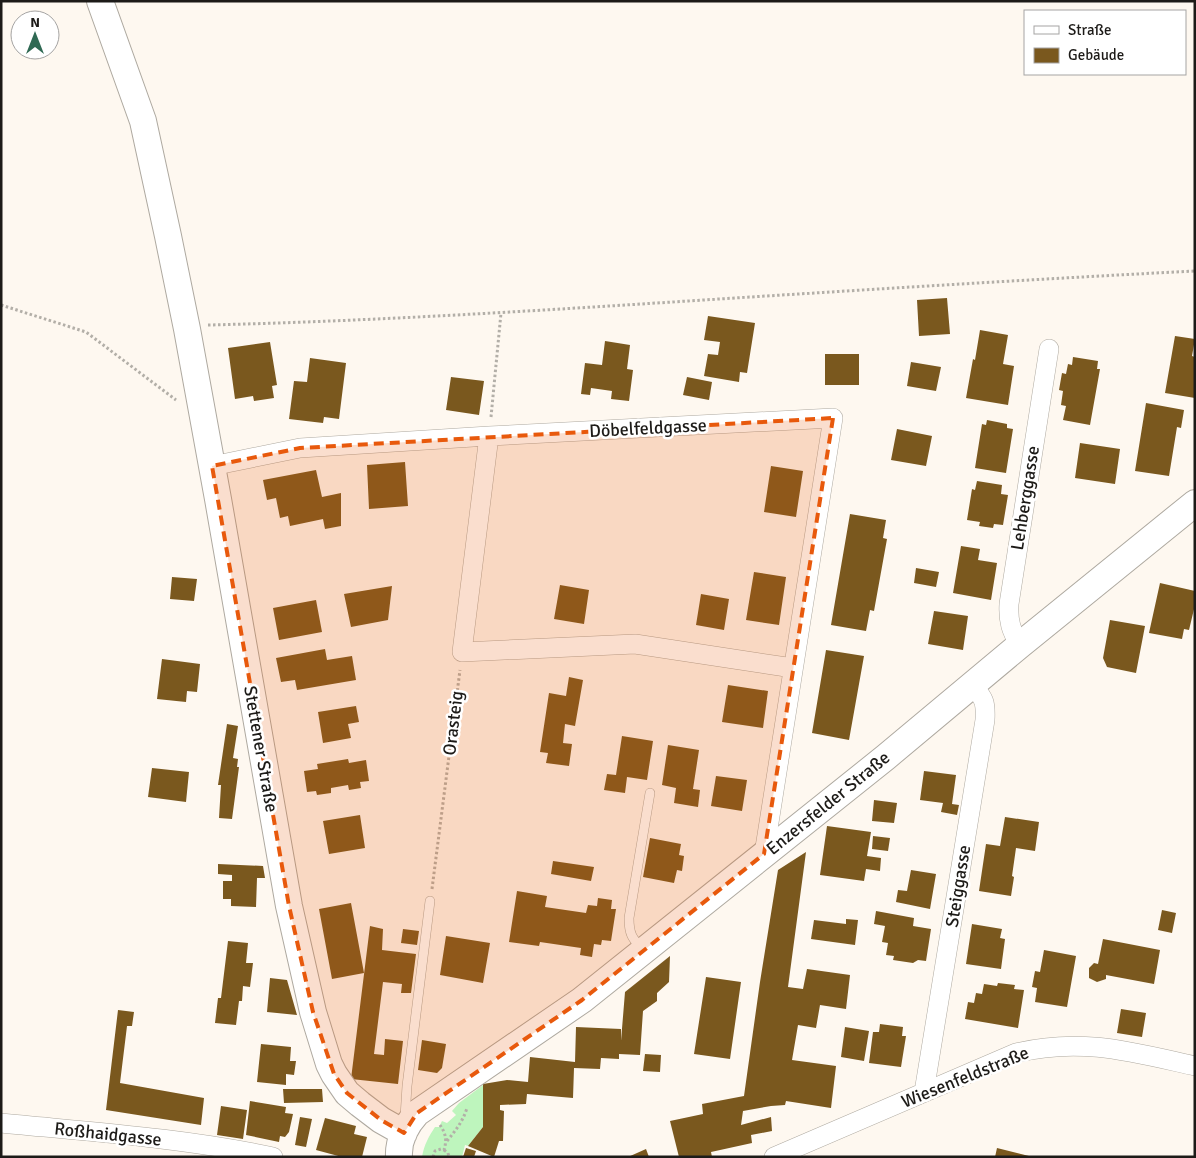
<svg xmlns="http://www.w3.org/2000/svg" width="1196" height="1158" font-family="Signika,sans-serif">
	<rect width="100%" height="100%" fill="#fef8f0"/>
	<path fill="#bef5bd" d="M483,1085V1127L468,1146L465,1145L462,1157H422C424,1145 429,1136 435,1127H439L442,1121L447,1123L456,1115L452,1111L459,1103Z"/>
	<path fill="#7a581e" d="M947,298L950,334L919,336L917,300Z
		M708,316L755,323L747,373L740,372L739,382L704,376L708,354L718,355L720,342L704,340Z
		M980,330L1008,335L1003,364L1014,366L1008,405L966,398L973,359L975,360Z
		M1175,336L1195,339L1192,356L1195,357V398L1165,393Z
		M605,341L630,345L627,369L633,370L629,401L611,399L612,391L591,388L590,395L581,394L585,363L602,365Z
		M270,342L277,385L272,386L274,398L254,401L253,396L235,399L228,348Z
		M825,354H859V385H825Z
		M1073,357L1098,361L1097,369H1100L1090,425L1063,420L1066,406L1061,405L1063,391L1059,390L1062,373L1066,374L1068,364L1072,365Z
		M310,358L346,363L339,419L324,417L323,423L289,419L294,381L307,382Z
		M911,362L941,367L936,391L907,386Z
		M451,377L484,381L479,415L446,410Z
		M687,377L712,382L709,400L683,395Z
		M1146,403L1184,410L1181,428L1177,427L1169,476L1135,471Z
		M987,420L1007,424V428L1013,429L1006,473L975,468L982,424L986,425Z
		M897,429L932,436L926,466L891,460Z
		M1080,443L1120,449L1115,484L1075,478Z
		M405,462L408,506L369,509L367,465Z
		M771,466L803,471L796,517L764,512Z
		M316,470L322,497L341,493V526L325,529L323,519L290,526L288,516L280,518L276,498L267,500L263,480Z
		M977,481L1002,485L1001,494L1008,495L1003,525L994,524L993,528L979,526L980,522L967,520L972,489L975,490Z
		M850,514L886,520L883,538L887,539L874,611L870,610L866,631L831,625Z
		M961,546L980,549L978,560L997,563L991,600L953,593Z
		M916,568L939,572L936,587L914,583Z
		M754,572L786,577L779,625L746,620Z
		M172,577L197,579L194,601L170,599Z
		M1160,583L1195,591V605L1189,630L1184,629L1182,639L1149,633Z
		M560,585L589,590L584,624L554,619Z
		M392,586L388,620L351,627L344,594Z
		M701,594L729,599L724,630L696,625Z
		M316,600L322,632L279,640L273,608Z
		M934,611L968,616L963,650L928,644Z
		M1110,620L1145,626L1136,673L1107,667L1103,658Z
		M325,649L327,660L352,656L356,680L297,690L295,680L281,682L276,658Z
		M826,650L864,656L849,740L812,733Z
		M162,659L200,664L197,692L187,691L186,702L157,699Z
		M569,677L583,680L575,726L565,724L563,743L572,744L569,766L546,763L548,753L540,752L549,693L566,696Z
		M728,685L768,691L763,728L722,722Z
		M356,706L359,722L348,724L351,738L323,743L318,712Z
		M227,724L238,726L233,758L238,759L237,767H239L232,819L219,818L221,785H218Z
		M622,736L653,741L647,780L627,777L625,793L604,790L607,774L616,775Z
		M668,745L699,750L693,789L700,790L698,807L674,803L676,788L662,785Z
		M348,759L349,763L366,760L369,781L360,782L361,788L349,790L348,785L331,788V793L317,795L316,791L307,792L304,771L318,769L317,764Z
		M152,768L189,772L186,802L148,797Z
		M924,771L956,775L952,804L959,805L957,815L941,812L943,803L920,800Z
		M716,776L747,780L742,811L711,806Z
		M874,800L897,803L894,823L872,821Z
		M360,815L365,848L329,854L323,821Z
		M1005,817L1039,822L1035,851L1016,848L1012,876L1014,877L1011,896L979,891L986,844L1000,846Z
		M827,826L871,832L867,856L881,858L880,871L866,869L864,881L820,875Z
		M873,836L890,838L888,851L872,849Z
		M650,838L681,844L679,855L684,856L682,871L677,870L674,883L643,877Z
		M806,852L788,987L803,989L807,969L850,975L846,1009L820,1005L816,1028L798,1025L792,1060L836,1066L831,1108L786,1101L785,1105L771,1106L743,1111L741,1125L771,1117L772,1131L751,1135L752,1143L711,1152L712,1157H679L670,1121L703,1114L702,1104L744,1096L760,982L778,870Z
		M553,861L594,867L591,881L551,874Z
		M218,864L263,866L265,878H257L256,907L231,906V899H223V881H232V875L218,874Z
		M911,870L936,874L930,909L896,902L898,890L907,891Z
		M517,891L547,896L545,907L586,913L588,905L597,906L598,898L612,900L611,909H616L611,941L602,940L601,945L594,944L592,957L580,955L581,948L540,942L539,946L509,942Z
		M351,903L364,973L332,979L319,909Z
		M1162,910L1176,913L1172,933L1158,930Z
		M876,911L914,918L913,926L931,929L926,961L918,960L913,963L893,960L894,956L886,955L888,943L882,942L885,926L874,924Z
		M846,919L858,920L855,945L811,939L814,920L846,924Z
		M972,924L1002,929L1000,938L1005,939L1001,969L966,964Z
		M370,926L383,929L382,950L416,954L411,993H401L402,984L383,982L374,1054L384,1055L385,1039L403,1041L398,1084L351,1079Z
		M403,929L419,931L417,945L401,943Z
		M446,936L490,943L483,983L440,975Z
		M1103,939L1160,950L1154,984L1106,975V979L1097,982L1089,978V968L1094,963L1098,964Z
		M228,941L248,943L246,963H253L250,987L243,986L242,1001H239L236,1025L215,1023L218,998H221Z
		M1044,950L1076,956L1067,1007L1035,1002L1037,988L1032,987L1035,971L1040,972Z
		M670,956L669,982L657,993V1001L643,1011L640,1055L619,1054V1059L601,1058L600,1069L574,1068L573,1098L527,1094L526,1104L500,1105V1110L504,1111L503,1141H499L494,1157L468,1146L483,1127V1084L507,1080L528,1082L530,1057L575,1062L576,1027L621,1029V1041L625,992Z
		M706,977L741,982L730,1059L694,1054Z
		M270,978L287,980L297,1015L267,1012Z
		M998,983L1015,985L1014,989L1024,990L1018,1028L965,1019L968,1002L974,1003L976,993L982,994L984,984L997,986Z
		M1121,1009L1146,1013L1142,1037L1117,1033Z
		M118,1010L134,1012L132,1026H127L120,1083L204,1098L201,1125L106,1110Z
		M880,1024L903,1027L902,1036H906L901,1067L869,1063L873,1032H879Z
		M845,1027L869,1031L864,1061L841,1057Z
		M422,1040L446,1044L442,1068L437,1073L418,1070Z
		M261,1044L291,1047L290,1061H296L294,1075L286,1074V1085L257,1082Z
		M645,1054L661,1055L660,1072L643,1071Z
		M283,1089H322L323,1102L284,1103Z
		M250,1101L286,1107L285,1113L293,1114L289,1132L285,1137L280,1136L279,1142L246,1135Z
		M221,1106L247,1110L243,1139L217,1135Z
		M300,1117L312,1119L306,1147L295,1145Z
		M325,1118L356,1126L354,1134L367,1137L362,1157H342L316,1150Z
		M466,1148L476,1151L474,1157H463Z
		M997,1148L1029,1156V1157H995Z
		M646,1149L649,1157H628Z"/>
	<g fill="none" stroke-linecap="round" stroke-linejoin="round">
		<g stroke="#aea9a0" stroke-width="10">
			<path id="lane" d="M642,949C632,938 629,934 629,918L650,793
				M405,1117L407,1086L430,901"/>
		</g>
		<g stroke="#aea9a0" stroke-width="20">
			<path id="street" d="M489,436L462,652L635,644L793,668
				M212,466L300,448L489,436L833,418L764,854
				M1020,645C1011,631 1008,621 1009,604L1049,349
				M924,1092L985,720C986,701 984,699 972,684
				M1,1123C92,1132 184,1138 273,1157
				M774,1157L1016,1053C1081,1037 1132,1052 1195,1066"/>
		</g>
		<g stroke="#aea9a0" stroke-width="28">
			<path id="secondary" d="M100,1L143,121L168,236L187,329L218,499L289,906L313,1012L329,1064L334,1074L347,1093L360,1104L381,1120L404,1133
				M399,1157C398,1141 406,1125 417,1113L582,1000L886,757L1020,645L1195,503"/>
		</g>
		<path stroke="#b3afa8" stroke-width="3" stroke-dasharray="2.5 2.5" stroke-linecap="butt" d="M1,305L86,332L176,400
			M208,325C378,321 548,310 719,299C877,289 1036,279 1195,271
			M491,417L501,313
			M432,889L460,670
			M447,1141C456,1130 463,1121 467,1108
			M444,1150L448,1153L449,1157
			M433,1157L435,1151L441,1149L444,1150C447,1140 446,1134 440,1125
			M458,1157V1156"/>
		<use href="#lane" stroke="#fff" stroke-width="9"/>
		<use href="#street" stroke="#fff" stroke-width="19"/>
		<use href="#secondary" stroke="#fff" stroke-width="26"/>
	</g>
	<path fill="#e8590c" fill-opacity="0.2" stroke="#e8590c" stroke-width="4" stroke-dasharray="10 6" stroke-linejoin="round" d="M833,418L764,854L582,1000L417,1113L404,1133L381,1120L347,1093L334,1074L313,1012L289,906L212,466L300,448Z"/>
	<g text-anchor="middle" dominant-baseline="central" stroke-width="5" stroke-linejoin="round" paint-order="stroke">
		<g font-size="18" fill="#1d1b18" stroke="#fff">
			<text transform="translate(648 428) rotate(-3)">Döbelfeldgasse</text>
			<text transform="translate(1025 498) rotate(-81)">Lehberggasse</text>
			<text transform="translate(453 723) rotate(-83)">Orasteig</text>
			<text transform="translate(261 749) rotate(80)">Stettener Straße</text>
			<text transform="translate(828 803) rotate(-39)">Enzersfelder Straße</text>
			<text transform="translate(958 886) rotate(-81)">Steiggasse</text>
			<text transform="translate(965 1077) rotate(-22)">Wiesenfeldstraße</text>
			<text transform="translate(108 1134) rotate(6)">Roßhaidgasse</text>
		</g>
	</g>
	<rect width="1196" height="1158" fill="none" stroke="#1d1b18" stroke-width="5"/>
	<rect x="1024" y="10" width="162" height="65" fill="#ffffff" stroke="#a5a4a3"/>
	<rect x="1034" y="26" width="25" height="8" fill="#ffffff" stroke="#a5a4a3"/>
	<text x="1068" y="35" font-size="15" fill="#1d1b18">Straße</text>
	<rect x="1034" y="48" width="25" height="15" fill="#7a581e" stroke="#a5a4a3"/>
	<text x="1068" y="60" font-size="15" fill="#1d1b18">Gebäude</text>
	<g transform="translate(35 35)"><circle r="24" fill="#ffffff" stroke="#a5a4a3"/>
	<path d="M0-4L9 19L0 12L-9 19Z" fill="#2f6953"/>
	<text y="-8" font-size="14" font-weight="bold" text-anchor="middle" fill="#1d1b18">N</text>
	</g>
</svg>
